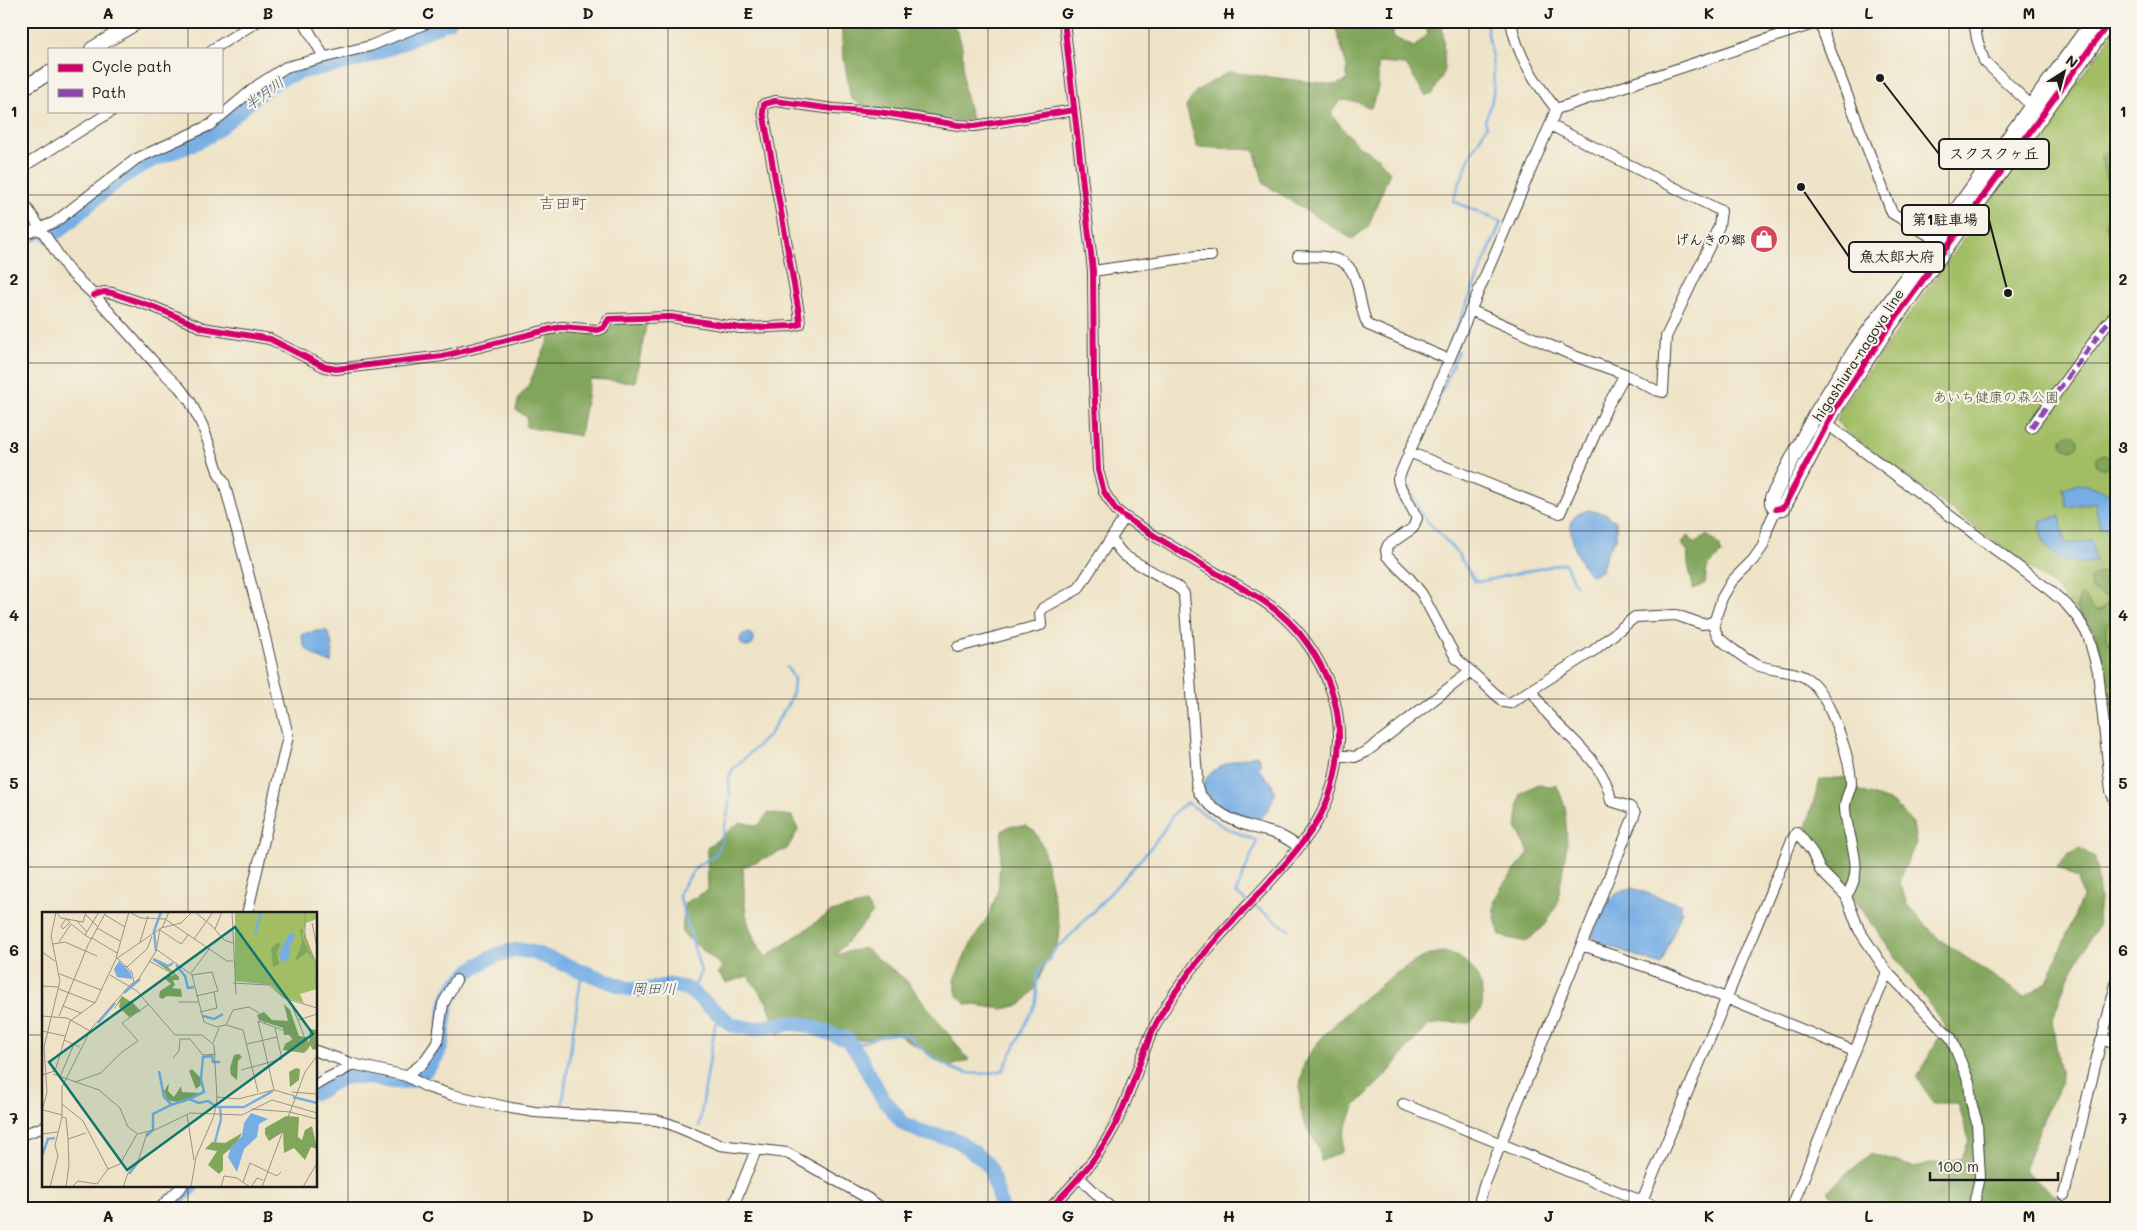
<svg xmlns="http://www.w3.org/2000/svg" width="2137" height="1230" font-family="Mali,'Klee One',sans-serif">
	<rect width="100%" height="100%" fill="#f7f3e8"/>
	<filter id="ink" filterUnits="userSpaceOnUse"><feTurbulence type="fractalNoise" baseFrequency=".02" numOctaves="2"/><feDisplacementMap in="SourceGraphic" scale="10" xChannelSelector="R" yChannelSelector="G"/><feConvolveMatrix kernelMatrix="1 2 1 2 8 2 1 2 1" color-interpolation-filters="sRGB"/></filter>
	<filter id="wash" filterUnits="userSpaceOnUse"><feTurbulence type="fractalNoise" baseFrequency=".0096" numOctaves="4" result="noise"/><feDisplacementMap in="SourceGraphic" scale="20" xChannelSelector="R" yChannelSelector="G"/><feGaussianBlur stdDeviation="1.12" result="paint"/><feColorMatrix in="noise" values="0 0 0 0 0 0 0 0 0 0 0 0 0 0 0 0 0 1.4 0 .05"/><feComposite in="paint" operator="in"/></filter>
	<g filter="url(#wash)">
		<rect width="100%" height="100%" fill="#eee3c6"/>
		<path fill="#a2be65" stroke="#5f6d40" d="M2116,29V787L2100,655L2092,629L2054,586L1847,432L1837,422L1840,410Z"/>
		<path fill="#81a55a" stroke="#4e603b" d="M841,21H950C969,45 960,61 964,88C966,98 969,109 972,119L960,121L866,107L851,99L843,53Z
			M1334,21H1393V37L1414,47L1428,34L1424,21H1442L1445,70L1433,94L1425,95L1406,65L1378,63V88L1371,108L1354,101L1340,100L1331,114L1356,144L1377,157L1390,172L1368,227L1352,239L1264,184L1254,150L1197,147L1186,107L1196,91L1229,72L1336,85L1347,80V67Z
			M2115,146L2116,190L2108,196L2105,171L2100,155Z
			M2116,196V259L2106,225Z
			M619,321H647L635,382L590,379L580,436L526,427L527,417L516,410L519,397L527,388L552,333L564,330L600,334Z
			M2062 442a8 8 0 1 1 16 0a8 8 0 1 1-16 0Z
			M2096 462a7 7 0 1 1 14 0a7 7 0 1 1-14 0Z
			M1707,535L1720,546L1721,554L1707,568L1705,584L1693,589C1692,576 1686,565 1688,552L1682,544L1687,536L1696,543Z
			M2110,569L2115,582L2116,596L2104,597L2092,589L2089,580L2096,574Z
			M2080,595L2086,597L2089,605L2096,611L2102,610L2110,599L2116,600V617L2108,623L2106,629L2109,643L2116,652V686L2109,684L2106,679L2096,635L2093,628L2076,609Z
			M1845,777L1860,791L1892,802L1913,823L1916,843L1899,880L1908,906L1939,939L2024,997L2047,982L2082,898L2078,879L2057,866L2068,854L2080,848L2095,858L2100,900L2097,927L2067,979L2052,1021L2062,1083L2048,1107L2024,1170L2070,1209H1845L1827,1191L1871,1153L1913,1167L1962,1158L1969,1140L1958,1103H1934L1917,1078L1945,1026L1805,830L1820,780Z
			M1536,785L1557,786L1565,806L1567,844L1557,905L1544,926L1526,942L1500,936C1498,927 1494,917 1494,908C1493,889 1520,868 1529,852L1516,827L1520,794Z
			M768,813L792,816L798,830L787,849L743,867C745,905 742,925 766,957L831,912L866,904L873,913L835,955L864,948L906,980L969,1060L948,1067L898,1034L856,1040L817,1022L778,1034L768,1004L748,976L726,983L718,973L722,966L682,933L685,903L708,890L707,848L740,822L758,826Z
			M1009,826H1026L1035,832L1043,847L1060,929L1057,944L1044,967L1034,990L1021,1005L1003,1009L966,1004L957,996L954,980L969,947L990,913L998,890L1002,831Z
			M1444,952C1454,955 1464,959 1471,967C1480,976 1486,999 1480,1011C1478,1015 1473,1019 1470,1023L1450,1022L1429,1025L1407,1049L1390,1071L1354,1107L1343,1136L1342,1152L1321,1161C1321,1145 1309,1135 1303,1120C1300,1112 1300,1098 1300,1090C1300,1082 1302,1067 1306,1060C1319,1031 1399,965 1429,955C1434,953 1439,953 1444,952Z"/>
		<path fill="#75ade4" stroke="#486480" d="M2076,484C2090,484 2113,491 2116,507C2117,513 2116,520 2116,527L2100,529L2095,502L2067,507L2063,488Z
			M1588,510L1607,514L1608,517L1616,521V539L1608,550L1601,571L1591,575C1580,568 1567,533 1572,521C1574,515 1582,512 1588,510Z
			M2060,516L2065,544L2091,541L2096,562C2067,568 2037,553 2041,520Z
			M326,630C333,640 334,652 331,663C317,657 302,652 302,635L306,633Z
			M740 640a7 7 0 1 1 14 0a7 7 0 1 1-14 0Z
			M1255,755L1259,757L1261,764L1259,769L1272,784L1275,792C1272,801 1268,814 1259,819C1246,825 1208,800 1203,788C1207,765 1236,761 1255,755Z
			M1632,888L1682,905L1680,910L1682,911L1661,965L1594,940L1592,936C1601,917 1607,891 1632,888Z"/>
		<g fill="none" stroke-linecap="round" stroke-linejoin="round">
			<path stroke="#75ade4" stroke-width="2.5" d="M21,245L44,237
				M1453,346L1450,343L1501,222L1453,201L1470,156L1487,126L1485,120C1501,90 1491,53 1486,21
				M1416,453L1458,352L1456,350
				M1414,458L1405,481L1422,515L1458,554L1475,581L1478,582L1565,563L1575,585
				M1253,905L1289,930
				M692,992L701,971L679,895L680,891L697,866L714,856L720,846L728,812L730,797L729,778L732,770L769,735L788,704L793,692L794,679L787,667
				M854,1046L857,1044C868,1041 892,1031 903,1034C910,1035 915,1043 921,1048C946,1070 970,1080 1003,1070L1035,1005C1039,993 1034,979 1040,969C1042,965 1046,963 1049,960C1055,949 1053,949 1064,942C1096,908 1130,874 1159,837C1167,826 1174,807 1188,803L1224,827L1257,841L1236,893L1248,903
				M562,1107L582,971
				M699,1127L715,1025L720,1016"/>
			<path stroke="#75ade4" stroke-width="15" d="M49,236L60,230C87,207 113,180 144,164C166,153 189,148 210,135C235,118 254,93 281,79C304,68 327,68 351,61C385,53 416,35 449,21
				M316,1093C325,1088 336,1079 347,1077C373,1072 402,1094 424,1072C451,1045 439,1031 448,1001C457,974 491,952 520,950C524,950 530,952 535,953L626,988L643,990L669,985L685,988L692,992L732,1025L752,1029L790,1023L806,1025L848,1040L859,1055L881,1096L903,1123L923,1133L952,1138L960,1142L986,1162L991,1171L1002,1209
				M167,1209L192,1186"/>
		</g>
	</g>
	<g filter="url(#ink)">
		<g fill="none" stroke-linecap="round" stroke-linejoin="round">
			<g stroke="#3c3a36" stroke-width="12">
				<path id="minor" d="M303,21L324,57
					M1511,21C1516,54 1536,83 1556,109
					M1819,21L1892,213L1935,239
					M1974,21L1977,39L1984,61L2036,110
					M213,49L258,21
					M1556,109L1819,22
					M1550,125L1398,479L1399,484L1417,518L1413,528L1388,545L1386,550L1387,556L1410,579L1422,594L1456,658L1504,702L1510,703L1593,651L1635,617L1676,615L1702,624L1710,623L1715,620C1713,634 1719,639 1730,647C1738,653 1746,660 1755,664C1771,672 1794,669 1809,680C1829,694 1851,759 1851,784C1850,792 1844,800 1845,809C1847,841 1867,867 1846,896
					M21,168L112,111
					M21,199L69,271L94,295L161,370L179,387L190,401L203,427L219,474L224,482L264,633L288,736L247,914
					M21,236L55,222L136,159L210,125L258,85L286,67L370,46L432,21
					M1298,256C1311,257 1329,255 1341,261C1362,271 1357,307 1368,325L1448,359
					M1093,271L1198,256H1211
					M94,295L104,292L112,293L154,307L203,328L270,339L325,367L336,369L443,356L551,329L562,327L598,330L603,328L609,319L671,317L741,328L793,326L800,324L799,313L763,111L764,104L775,101L833,109L879,112L958,125L974,126L1074,110
					M1470,310L1574,356L1625,374L1655,390L1663,392L1666,337L1719,226L1721,211L1550,125L1556,109
					M1815,415L2048,589L2066,604L2077,617L2088,635L2098,671L2111,791L2116,804
					M2031,428L2105,326L2116,314
					M1409,452L1560,513L1607,407L1625,374
					M1112,540C1116,545 1119,551 1124,555C1137,565 1180,584 1184,594L1197,777C1190,799 1231,821 1249,826C1259,830 1269,831 1279,835C1286,838 1293,843 1299,847
					M1715,620L1722,598L1732,581L1753,560L1763,546L1768,527L1776,509
					M958,647L1041,625L1040,613L1043,608L1078,589L1125,517
					M1338,755L1355,757L1366,752L1471,671
					M1582,945L1670,975L1854,1051
					M2116,984L2103,1035L2107,1041L2116,1044
					M316,1051L353,1064L406,1076L427,1087L452,1095L511,1108L535,1112L656,1120L670,1124L720,1145L787,1153L869,1199L883,1209
					M406,1076L423,1063L437,1043L443,1004L456,980
					M316,1085C328,1076 342,1073 353,1064
					M1403,1104L1661,1209
					M21,1135L44,1127
					M1080,1178L1112,1209
					M2064,1195L2101,1041L2104,1039
					M159,1209L182,1186
					M732,1209L756,1150
					M1049,1209C1074,1185 1097,1159 1113,1129C1129,1099 1138,1065 1151,1034C1159,1017 1170,999 1181,984C1219,929 1272,886 1311,831C1330,804 1338,772 1339,739C1340,689 1312,638 1273,608C1256,595 1235,584 1216,573C1186,555 1155,537 1125,517L1116,510L1104,492L1098,470L1094,379L1093,271L1064,21
					M1481,1209L1480,1199L1485,1183L1635,813L1630,807L1611,801C1606,764 1570,739 1547,713C1542,706 1537,698 1531,690
					M1639,1209L1792,840L1797,832L1812,852L1820,870L1846,896L1859,930L1887,972L1951,1038L1969,1082L1971,1102L1977,1123L1980,1177L1973,1209
					M1791,1209L1887,972"/>
			</g>
			<g stroke="#3c3a36" stroke-width="16">
				<path id="major" d="M2093,21L1856,349L1815,415L1772,498V503L1776,509L1783,508L1835,409L1883,335L2110,21
					M92,49L139,21
					M21,89L49,73"/>
			</g>
			<use href="#minor" stroke="#fff" stroke-width="10"/>
			<use href="#major" stroke="#fff" stroke-width="14"/>
			<path stroke="#8e44ad" stroke-width="5" stroke-dasharray="10 5" stroke-linecap="butt" d="M2031,428L2105,326L2116,314"/>
			<g stroke="#f7f3e8" stroke-width="9">
				<path id="cycleway" d="M94,295L104,292L112,293L154,307L203,328L270,339L325,367L336,369L443,356L551,329L562,327L598,330L603,328L609,319L671,317L741,328L793,326L800,324L799,313L763,111L764,104L775,101L833,109L879,112L958,125L974,126L1074,110
					M1776,509L1783,508L1835,409L1883,335L2110,21
					M1049,1209C1074,1185 1097,1159 1113,1129C1129,1099 1138,1065 1151,1034C1159,1017 1170,999 1181,984C1219,929 1272,886 1311,831C1330,804 1338,772 1339,739C1340,689 1312,638 1273,608C1256,595 1235,584 1216,573C1186,555 1155,537 1125,517L1116,510L1104,492L1098,470L1094,379L1093,271L1064,21"/>
			</g>
			<use href="#cycleway" stroke="#d6006c" stroke-width="6"/>
		</g>
	</g>
	<path fill="none" stroke="#1c1c1c" stroke-width="1" stroke-opacity="0.55" d="M188,21V49M348,21V1209M508,21V1209M668,21V1209M828,21V1209M988,21V1209M1149,21V1209M1309,21V1209M1469,21V1209M1629,21V1209M1789,21V1209M1949,21V1209M188,111V914M21,195H2116M21,363H2116M21,531H2116M21,699H2116M21,867H2116M21,1035H44M316,1035H2116M188,1186V1209"/>
	<defs>
		<g id="shop-disc" transform="scale(1.4375)"><circle r="9.5" fill="#d1495b" stroke="#f7f3e8"/><path d="M-5-2.5h2.3a2.7 3.5 0 0 1 5.4 0H5L5.5 6h-11ZM-1.5-2.5h3a1.5 2.3 0 0 0-3 0Z" fill="#fff"/></g>
	</defs>
	<g fill-rule="evenodd">
		<use href="#shop-disc" x="1764" y="239"/>
	</g>
	<g text-anchor="middle" dominant-baseline="central" stroke-width="4.5" stroke-linejoin="round" paint-order="stroke">
		<g font-size="14" font-weight="bold" fill="#1c1c1c" stroke="#f7f3e8" text-anchor="end">
			<text x="1745" y="239">げんきの郷</text>
		</g>
		<g font-size="14" fill="#1c1c1c" stroke="#f7f3e8">
			<text transform="translate(1858 355) rotate(-57)">higashiura-nagoya line</text>
		</g>
		<g font-size="14" fill="#4b5536" stroke="#f7f3e8">
			<text x="1996" y="396">あいち健康の森公園</text>
		</g>
		<g font-size="15" font-style="italic" fill="#40566c" stroke="#f7f3e8">
			<text transform="translate(264 93) rotate(-36)">半月川</text>
			<text x="654" y="988">岡田川</text>
		</g>
		<g font-size="16" fill="#62473e" stroke="#f7f3e8">
			<text x="563" y="202">吉田町</text>
		</g>
	</g>
	<g transform="translate(42 912)">
		<rect width="275" height="275" fill="#eee3c6"/>
		<path d="M193,0H275V7L264,11L262,19L275,53V77L258,82L262,91L241,85L229,73L193,69Z" fill="#a2be65"/>
		<path d="M258,17H261L260,25L271,48L265,40L253,49L260,30ZM235,31L239,32L235,41L237,52L231,55L229,36ZM112,49H119L137,65V68H131L133,73L130,76L139,77L140,85L125,84L120,87L117,85L118,79L129,72L123,67L125,64L133,63ZM80,84L92,92L99,99L87,105L77,95L78,90L71,98ZM242,92L248,98L257,124L265,125L267,131L268,117L275,118V137L271,138L268,133L262,141L241,138L243,132L251,127L247,123H242L241,116L217,108L215,103L222,100L230,108L246,109ZM197,142L200,145L196,149L195,168L189,163L188,156L192,143ZM254,156L258,157L257,168L248,175L247,160ZM150,157L159,166V173L154,177L147,159ZM127,171L126,179L132,185L139,174L140,180L158,181L140,191L125,188L122,179ZM244,204L257,205L256,225L260,228L263,218L270,214L275,237L269,235L263,248L252,236L242,241L241,220L227,229L223,222V216ZM200,221L195,231L181,243V258L177,262L166,253L175,239L163,237L170,230L183,231Z" fill="#81a55a"/>
		<path d="M251,21L253,25L247,37L248,44L240,51L237,41L247,22ZM77,49L89,61L90,67L75,65L72,57ZM209,201L226,207L217,212L215,225L202,237L195,260L186,245L189,235L200,224L202,211Z" fill="#75ade4"/>
		<path fill="none" stroke="#75ade4" stroke-width="2.5" d="M213,22L219,0M114,39L112,19L119,0M111,47L126,54L131,51M134,53L143,64L146,76L152,75M82,81L98,67M161,104L172,107L181,102M56,111L73,91M117,159L122,185L130,193M251,185L275,191M147,187L162,180L159,167L161,145L170,144L171,150H178M104,224L111,218V202L129,193L147,187L157,191L166,189L175,195H202L231,179M173,230L179,207L178,194M0,244L6,227L13,226M87,262L97,249"/>
		<path fill="none" stroke="#9a9382" stroke-width="1" d="M14,0L19,6L41,10L44,0M87,0L99,6L123,7L185,49H191M153,0L170,14L182,28L191,31M190,0L194,82M263,0V27L275,53M44,3L56,15M63,3L83,15M24,7L28,10L21,17L19,14ZM34,8L45,20M270,11L275,35M55,16L78,29M120,16L127,0M173,17L180,0M118,18L139,32L147,22M50,26L75,41M49,27L43,23L57,0M152,27L171,0M17,30L29,12L43,23M98,30L106,4M11,32L23,30L55,44M114,37L150,63L170,60L176,79L154,84M0,40L13,49M74,46L87,0M75,46L90,60L92,71M107,49L131,62M82,54L85,55L105,37L110,24M149,61L167,37M18,62L59,78M68,63L95,79L133,123H160L172,133L175,186L172,204L154,245L149,275M150,63L162,110L175,115L184,113L201,118L216,180M191,71L227,73L242,86L275,96M0,74L17,75M17,77L53,91M248,89L256,108L275,102M136,90H156M21,94L39,101M158,100L175,96L172,80M0,104L25,106L48,119M17,104L46,33L64,0M256,108L262,124M184,113L191,98L207,95L216,100L224,112M0,119L23,124M138,127H148L161,143L174,142M22,128L38,135M171,131L177,116M205,132L235,125M131,146L137,139L138,127M199,158L240,147L233,116M11,162L57,178L78,196L86,215L96,222L115,217L148,201L200,203L230,188L275,201M0,163L13,159L28,109L53,91L74,47L119,16L139,11L150,0M18,165L32,132M33,170L59,161L80,140L96,129L80,111L107,92M232,178L216,109L246,120L257,137L264,139L275,123M250,180L275,182M175,185L196,187L232,178L253,184M20,192L41,209L66,257M209,197L248,200L275,207M1,198L20,203M0,199L5,180L2,135L18,69L9,24L14,0M145,203L152,248M20,205L24,206L26,227L27,253L24,275M0,222L16,220M26,227L44,221M201,270L208,251L235,264L239,260M8,275L16,244L13,233L20,205V175L49,117L88,73L96,68L114,39L118,17M30,275L36,269L55,272L66,257L78,252L95,222M81,275L86,261L96,250L105,221M179,275L182,264L195,266L208,275M209,275L215,266L221,268M220,275L263,160L275,144M261,275L275,251"/>
		<path fill="#0f766e" fill-opacity="0.15" stroke="#0f766e" stroke-width="2.5" d="M193,15L271,122L85,258L7,150Z"/>
		<rect width="275" height="275" fill="none" stroke="#1c1c1c" stroke-width="2.5"/>
	</g>
	<path fill="none" stroke="#1c1c1c" stroke-width="2" d="M1880 78L1939 154M2008 293L1989 220M1801 187L1849 257"/>
	<g fill="#1c1c1c" stroke="#f7f3e8" stroke-width="2">
		<circle cx="1880" cy="78" r="5"/>
		<circle cx="2008" cy="293" r="5"/>
		<circle cx="1801" cy="187" r="5"/>
	</g>
	<g fill="#f7f3e8" stroke="#1c1c1c" stroke-width="2">
		<rect x="1939" y="139" width="110" height="30" rx="5"/>
		<rect x="1902" y="205" width="87" height="30" rx="5"/>
		<rect x="1849" y="242" width="95" height="30" rx="5"/>
	</g>
	<g font-size="15" text-anchor="middle" font-weight="bold" fill="#1c1c1c">
		<text x="1994" y="159">スクスクヶ丘</text>
		<text x="1945" y="225">第1駐車場</text>
		<text x="1897" y="262">魚太郎大府</text>
	</g>
	<rect width="2137" height="1230" fill="none" stroke="#f7f3e8" stroke-width="55"/>
	<rect x="48" y="48" width="175" height="65" fill="#f7f3e8" stroke="#9f9d96"/>
	<rect x="58" y="64" width="25" height="8" fill="#d6006c" stroke="#9f9d96"/>
	<text x="92" y="72" font-size="15" fill="#1c1c1c">Cycle path</text>
	<rect x="58" y="89" width="25" height="8" fill="#8e44ad" stroke="#9f9d96"/>
	<text x="92" y="98" font-size="15" fill="#1c1c1c">Path</text>
	<g transform="translate(2064 72) rotate(36)" stroke="#f7f3e8" stroke-width="4" paint-order="stroke">
	<path d="M0-4L9 19L0 12L-9 19Z" fill="#1c1c1c"/>
	<text y="-8" font-size="14" font-weight="bold" text-anchor="middle" fill="#1c1c1c">N</text>
	</g>
	<path d="M1930 1172v8h128v-8" fill="none" stroke="#1c1c1c" stroke-width="2.5"/>
	<text x="1937" y="1172" font-size="15" fill="#1c1c1c" stroke="#f7f3e8" stroke-width="4" paint-order="stroke">100 m</text>
	<rect x="28" y="28" width="2082" height="1174" fill="none" stroke="#1c1c1c" stroke-width="2"/>
	<g font-size="16" text-anchor="middle" font-weight="bold" fill="#1c1c1c">
		<text x="108" y="19">A</text>
		<text x="268" y="19">B</text>
		<text x="428" y="19">C</text>
		<text x="588" y="19">D</text>
		<text x="748" y="19">E</text>
		<text x="908" y="19">F</text>
		<text x="1068" y="19">G</text>
		<text x="1229" y="19">H</text>
		<text x="1389" y="19">I</text>
		<text x="1549" y="19">J</text>
		<text x="1709" y="19">K</text>
		<text x="1869" y="19">L</text>
		<text x="2029" y="19">M</text>
		<text x="14" y="117">1</text>
		<text x="2123" y="117">1</text>
		<text x="14" y="285">2</text>
		<text x="2123" y="285">2</text>
		<text x="14" y="453">3</text>
		<text x="2123" y="453">3</text>
		<text x="14" y="621">4</text>
		<text x="2123" y="621">4</text>
		<text x="14" y="789">5</text>
		<text x="2123" y="789">5</text>
		<text x="14" y="956">6</text>
		<text x="2123" y="956">6</text>
		<text x="14" y="1124">7</text>
		<text x="2123" y="1124">7</text>
		<text x="108" y="1222">A</text>
		<text x="268" y="1222">B</text>
		<text x="428" y="1222">C</text>
		<text x="588" y="1222">D</text>
		<text x="748" y="1222">E</text>
		<text x="908" y="1222">F</text>
		<text x="1068" y="1222">G</text>
		<text x="1229" y="1222">H</text>
		<text x="1389" y="1222">I</text>
		<text x="1549" y="1222">J</text>
		<text x="1709" y="1222">K</text>
		<text x="1869" y="1222">L</text>
		<text x="2029" y="1222">M</text>
	</g>
</svg>
